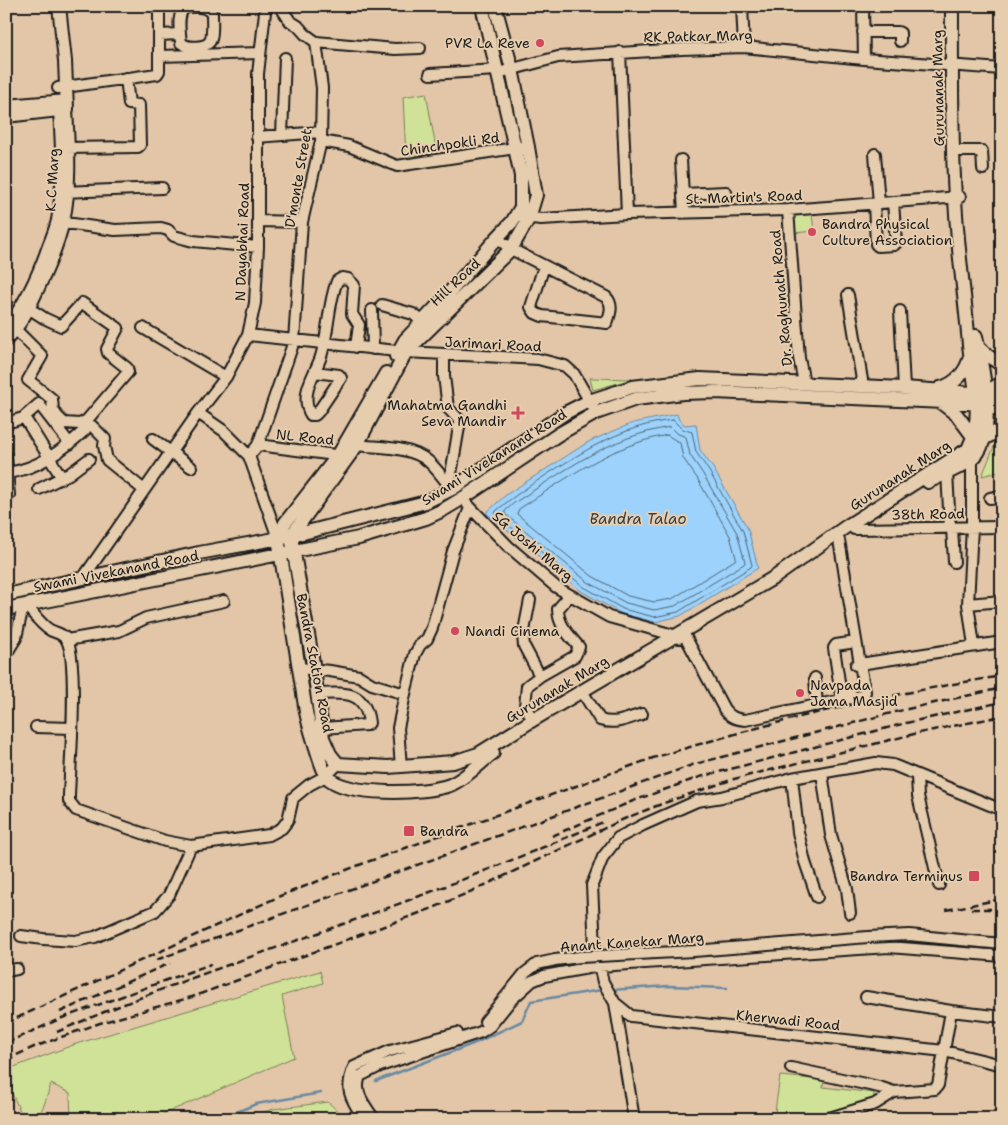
<svg xmlns="http://www.w3.org/2000/svg" width="1008" height="1125" font-family="'Shantell Sans',sans-serif">
	<rect width="100%" height="100%" fill="#e3c6a7"/>
	<filter id="ink" filterUnits="userSpaceOnUse"><feTurbulence type="fractalNoise" baseFrequency=".02" numOctaves="2"/><feDisplacementMap in="SourceGraphic" scale="10" xChannelSelector="R" yChannelSelector="G"/><feConvolveMatrix kernelMatrix="1 2 1 2 8 2 1 2 1" color-interpolation-filters="sRGB"/></filter>
	<g filter="url(#ink)">
		<path fill="#d0e297" stroke="#767f5a" d="M426,93L437,154L406,156L403,97Z
			M812,214L814,231L794,233L793,216Z
			M590,378L632,379L593,390Z
			M1002,431V471L982,476L1000,432Z
			M320,971L323,983L282,996L294,1057L152,1119H71L70,1093L51,1084L44,1105L37,1119H24L6,1081V1070L76,1044Z
			M780,1076L824,1080L823,1087L874,1093V1100L813,1119H774Z
			M328,1102L346,1119H240L274,1109Z"/>
		<path fill="#9cd2fb" stroke="#6989a2" d="M677,414L679,420L685,425L696,424L700,450L713,468L748,529L758,568L680,616L655,622L622,614L581,591L486,513L507,494L590,441L633,423Z"/>
		<g fill="none" stroke-linecap="round" stroke-linejoin="round">
			<path stroke="#4f6575" stroke-width="1" d="M673,420L682,429L692,432L696,452L709,471L743,531L752,565L751,567L678,612L654,617L623,609L584,587L495,514L496,511C512,497 531,485 549,473C589,448 625,425 673,420Z
				M670,427L676,433L686,437L690,455L703,474L737,533L745,562L744,564L675,606L654,610L626,603L588,582L505,514V511L514,503C566,470 608,437 670,427Z
				M667,435L680,443L683,458L697,478L730,536L736,558L735,560L672,599L654,602L628,596L592,576L517,514L519,509C567,478 609,446 667,435Z"/>
			<path stroke="#6989a2" stroke-width="2.5" d="M611,990L669,986L727,988
				M376,1081L475,1043L522,1021L531,1001L602,990
				M220,1119L256,1104L321,1093"/>
			<g stroke="#1c1c1c" stroke-width="14">
				<path id="minor" d="M742,6L744,47
					M863,6L864,59
					M186,7C196,7 206,5 212,14C212,21 213,32 211,39C208,49 187,48 181,43C180,32 176,13 186,7Z
					M863,32H898L900,33V41
					M159,35L180,34
					M316,42L395,49L420,48
					M620,52L627,214
					M159,56L260,53
					M498,73L558,57L682,49L744,47L864,59L1002,69
					M430,74L497,70
					M58,88L157,74L159,71V6
					M282,135L285,58
					M257,137L321,132
					M321,141L349,146L397,166L522,147
					M64,148L138,147L140,145L139,105L129,104L126,78
					M954,151H982L983,169
					M875,154L879,203
					M681,160L684,213
					M63,192L162,188
					M683,194L726,192
					M874,204L876,244L878,246L894,245L896,243L893,202
					M788,210L799,358L804,383
					M522,217L541,219L627,214L788,210L960,197
					M259,221L302,222
					M59,222L115,230L161,228L168,230L174,236L193,241L258,247
					M497,238L511,249L606,297C614,305 610,314 607,323L542,316L535,313L531,307L544,266
					M848,295L863,386
					M382,305L413,314L428,326
					M372,310L373,349
					M900,311L904,388
					M9,323L42,356L28,380L52,399L53,410L57,416L64,423L80,424L87,420L128,372L127,368L108,353L107,349L118,328L82,303L61,326L44,318L30,309
					M6,327C26,302 38,275 48,246C51,238 55,229 57,220C64,184 61,146 59,110
					M143,328L226,377
					M248,335L406,352L538,359L565,366L574,374L593,407
					M6,341C22,325 31,306 40,286C50,265 59,243 64,221C72,184 69,146 67,109
					M444,355V376L448,408L460,421L449,486
					M315,372L339,375L341,378L318,412L315,415H311C307,409 306,400 307,393C309,379 319,366 322,353C329,329 328,304 337,281L342,278L348,279L354,285L352,314L359,325L356,347
					M198,413L224,431L249,456L278,538
					M24,417L62,478
					M6,423L23,418L39,404L70,444
					M92,426L105,439L104,446L107,460L144,490
					M153,439L191,467
					M258,445L343,456
					M357,445C379,448 411,446 428,461C437,469 444,479 451,488
					M6,456L9,495
					M249,456L258,445L294,341L302,222L321,141L322,88L316,42L305,34L298,26L290,21L280,6
					M972,459V527L968,604L974,646
					M947,472L950,528
					M7,473C38,469 63,450 85,430
					M39,489L69,474L89,459
					M990,498L1002,496
					M468,505L508,546L556,587L609,617L677,636L679,638
					M952,528L954,562
					M854,529L1002,527
					M839,540L860,664L1002,642
					M83,578L198,413L226,377L248,335L255,303L258,247V74L265,12L267,6
					M530,600L523,636L524,646L540,676
					M968,604L1002,601
					M26,605C33,613 41,625 50,630C55,633 62,633 66,639C79,657 70,767 69,795V801L76,810L165,841L191,846L269,835L282,828L288,820L293,798L309,785L326,776L338,764
					M685,636L724,709C730,717 735,719 745,720L861,696L864,695L865,692L860,664L856,665
					M67,640L119,631L146,618L224,601
					M6,654L16,638L23,606
					M299,668L330,671L359,676L372,684L405,694
					M815,678L817,706
					M852,695H841L834,648L836,645L856,642
					M585,696L600,720C615,725 627,719 642,714
					M533,720L525,706L527,686L540,676L575,656L579,647C569,635 558,625 558,609L570,595
					M36,727L72,728
					M316,730L322,728L367,725L369,723C365,690 345,693 318,694
					M401,767L398,728L405,694L415,654L420,645L427,639L432,628L453,551L470,508
					M822,773L831,835L847,889L850,913
					M917,776L918,796L939,885
					M792,778L798,832L805,862L817,897
					M1002,810L893,765L876,763L792,778L722,797L697,801L643,825L618,838L603,857L592,885L595,948L603,982L615,1003L631,1016L944,1051L1002,1065
					M21,936L43,939L75,941L95,937L155,911L169,895L191,846
					M6,971L17,969
					M866,997L951,1011
					M615,1003L634,1119
					M485,1022L525,973L537,964
					M791,1068L879,1087L894,1092L935,1089L938,1085L951,1011L1002,1017
					M364,1119C351,1099 344,1090 354,1067L390,1051L457,1033
					M374,1119C365,1105 353,1093 360,1076L380,1066L481,1032L490,1026L511,1000L532,981L544,976L599,966L889,947L1002,956
					M826,1119L875,1104L894,1092"/>
			</g>
			<g stroke="#1c1c1c" stroke-width="16">
				<path id="major" d="M495,6L512,69L528,147L536,195L529,218L511,249L406,352L357,445L291,536L314,669L323,738L330,754L338,764L388,767L453,762L478,754L533,720L775,577L847,526L968,449C985,416 973,380 969,345C965,296 957,246 955,197C951,133 952,70 952,6
					M6,106L67,101
					M6,116L67,109L65,61L59,6
					M978,347L988,356L1002,365
					M396,356L405,340L443,300L497,238L512,222L521,207V176L515,148L482,6
					M940,388C956,384 967,371 970,356
					M985,394L1002,382
					M940,402L957,415L974,438
					M984,439L1002,428
					M928,482C941,475 961,468 972,459C999,437 982,366 976,336
					M278,538L306,712C308,722 322,771 327,777C346,797 426,794 450,785C466,778 480,763 493,753
					M278,538L285,523L339,454L386,373
					M6,595L199,553L291,536L426,502L452,489L565,413L589,401L632,387L700,379L904,388L985,394L1002,398
					M6,609L359,538L426,518L443,510L463,498L559,434L596,413L636,399L683,393L715,392L967,403L986,405L1002,410"/>
			</g>
			<use href="#minor" stroke="#e6cdae" stroke-width="10"/>
			<use href="#major" stroke="#e6cdae" stroke-width="12"/>
			<path stroke="#1c1c1c" stroke-width="2.5" stroke-dasharray="8 4" stroke-linecap="butt" d="M552,836L633,801L700,777L906,723L1002,702
				M971,909H1002
				M946,910L1002,899
				M156,960L695,764L903,710L1002,688
				M60,1012L170,963
				M6,1023L280,896L367,862L653,758C767,723 884,694 1002,676
				M57,1032C164,985 275,949 385,909C458,882 531,853 603,822
				M6,1043L62,1018L211,964
				M6,1060L34,1047L100,1023L192,997L433,908L479,888L624,819L664,803L734,779L914,734L1002,716"/>
			<g stroke="#1c1c1c" stroke-width="14" stroke-linecap="butt">
				<path id="minor-bridge" d="M537,964L555,960L580,957L694,951L868,937L909,935L1002,944"/>
			</g>
			<use href="#minor-bridge" stroke="#e6cdae" stroke-width="10"/>
		</g>
	</g>
	<g fill="#d1495b" stroke="#e6cdae" stroke-width="2">
		<circle cx="540" cy="43" r="5"/>
		<circle cx="812" cy="232" r="5"/>
		<path d="M515.5 405.5h5v5h5v5h-5v5h-5v-5h-5v-5h5z"/>
		<circle cx="455" cy="631" r="5"/>
		<circle cx="800" cy="693" r="5"/>
		<rect x="403" y="825" width="12" height="12" rx="2.5"/>
		<rect x="968" y="870" width="12" height="12" rx="2.5"/>
	</g>
	<g text-anchor="middle" dominant-baseline="central" stroke-width="4" stroke-linejoin="round" paint-order="stroke">
		<g font-size="14" fill="#1c1c1c" stroke="#e6cdae">
			<text transform="translate(698 36) rotate(-1)">RK Patkar Marg</text>
			<text transform="translate(938 88) rotate(-91)">Gurunanak Marg</text>
			<text transform="translate(450 144) rotate(-8)">Chinchpokli Rd</text>
			<text transform="translate(298 178) rotate(-80)">D'monte Street</text>
			<text transform="translate(52 180) rotate(-87)">K C Marg</text>
			<text transform="translate(744 197) rotate(-2)">St. Martin's Road</text>
			<text transform="translate(242 242) rotate(-88)">N Dayabhai Road</text>
			<text transform="translate(455 282) rotate(-43)">Hill Road</text>
			<text transform="translate(781 298) rotate(-95)">Dr. Raghunath Road</text>
			<text transform="translate(493 344) rotate(3)">Jarimari Road</text>
			<text transform="translate(305 437) rotate(6)">NL Road</text>
			<text transform="translate(494 457) rotate(-32)">Swami Vivekanand Road</text>
			<text transform="translate(900 475) rotate(-33)">Gurunanak Marg</text>
			<text transform="translate(928 514) rotate(-1)">38th Road</text>
			<text transform="translate(533 546) rotate(40)">SG Joshi Marg</text>
			<text transform="translate(116 571) rotate(-11)">Swami Vivekanand Road</text>
			<text transform="translate(315 663) rotate(79)">Bandra Station Road</text>
			<text transform="translate(557 689) rotate(-31)">Gurunanak Marg</text>
			<text transform="translate(632 942) rotate(-4)">Anant Kanekar Marg</text>
			<text transform="translate(788 1020) rotate(6)">Kherwadi Road</text>
		</g>
		<g font-size="14" fill="#1c1c1c" stroke="#e6cdae" text-anchor="start">
			<text x="530" y="43" text-anchor="end">PVR La Reve</text>
			<text x="822" y="224">Bandra Physical<tspan x="822" dy="16">Culture Association</tspan></text>
			<text x="507" y="405" text-anchor="end">Mahatma Gandhi<tspan x="507" dy="16">Seva Mandir</tspan></text>
			<text x="465" y="631">Nandi Cinema</text>
			<text x="810" y="685">Navpada<tspan x="810" dy="16">Jama Masjid</tspan></text>
			<text x="420" y="831">Bandra</text>
			<text x="963" y="876" text-anchor="end">Bandra Terminus</text>
		</g>
		<g font-size="15" font-style="italic" fill="#364049" stroke="#e6cdae">
			<text x="638" y="519">Bandra Talao</text>
		</g>
	</g>
	<rect width="1008" height="1125" fill="none" stroke="#e6cdae" stroke-width="25"/>
	<rect x="12" y="12" width="983" height="1100" fill="none" stroke="#1c1c1c" stroke-width="2" filter="url(#ink)"/>
</svg>
